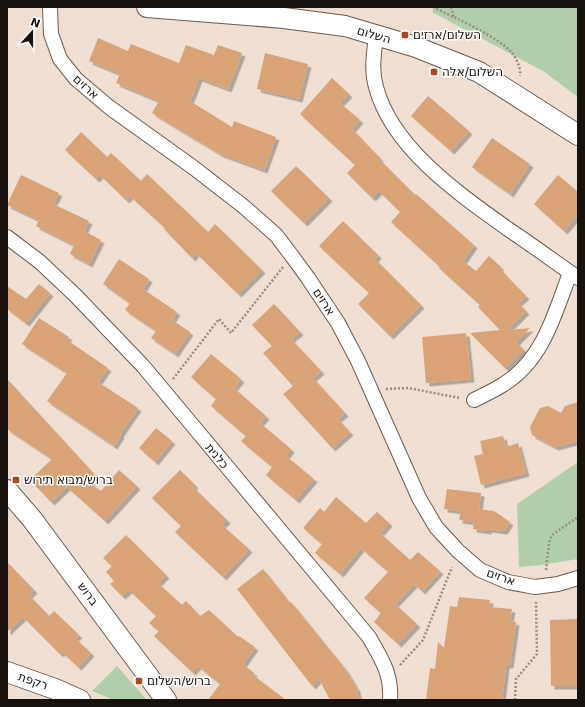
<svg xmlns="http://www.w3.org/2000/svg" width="585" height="707" font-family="'DejaVu Sans','Noto Sans Hebrew',sans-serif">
	<defs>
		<filter id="shadow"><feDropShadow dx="3.5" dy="3.5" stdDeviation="0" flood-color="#0004"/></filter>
	</defs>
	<rect width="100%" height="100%" fill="#efdfd2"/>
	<path fill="#b1ceab" d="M435,7H578V97L543,71L432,12Z
		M578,462V559L541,565L519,567L517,504Z
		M117,666L147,700H114L92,691Z"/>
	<path fill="#daa376" filter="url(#shadow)" d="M98,38L128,51L131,44L179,63L186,45L214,55L218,45L242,53L228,89L199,78L190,101L232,127L234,121L276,137L264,170L220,154L152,113L159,101L116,83L120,74L89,61Z
		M265,53L308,64L299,99L257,89Z
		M332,78L349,94L340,103L360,120L352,129L380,158L379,159L415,195L416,194L474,245L463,261L476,271L489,256L501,267L499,268L526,296L518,303L526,311L507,330L530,328L516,342L524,350L505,368L470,333L500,330L478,307L480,305L439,268L440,267L391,222L400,212L379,191L372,198L347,173L355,165L300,114Z
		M428,96L469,131L451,151L411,116Z
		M81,132L107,157L111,153L141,181L147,174L208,232L215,224L262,270L238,294L196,253L192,258L164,229L165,228L130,196L126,200L100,175L96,179L65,150Z
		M492,138L530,164L510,194L472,167Z
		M296,166L329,198L304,223L271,191Z
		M21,175L59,193L53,204L89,221L84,231L101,240L89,264L70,254L74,245L36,226L39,220L7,205Z
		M558,175L578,192V215L564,231L534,204Z
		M343,221L378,255L375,259L421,305L390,336L358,304L369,293L319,246Z
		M119,259L149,279L143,289L177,312L172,320L190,332L175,354L151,338L156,331L125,310L130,303L103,284Z
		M39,284L50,293L26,323L7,309V286L26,299Z
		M274,304L300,332L291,339L321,371L313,378L345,413L338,419L350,432L332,448L283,394L293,386L263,353L272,346L252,325Z
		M39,318L69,337L67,340L108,368L98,382L138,408L120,434L121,435L114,446L47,401L67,373L22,344Z
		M466,333L471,379L426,383L422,337Z
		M211,354L241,379L234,388L266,416L260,423L291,449L286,456L314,479L296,500L266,475L272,467L241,441L246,436L211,406L216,399L191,377Z
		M7,379L95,475L90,483L101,491L119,470L137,486L105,521L67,487L51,502L30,480L52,459L7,429Z
		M578,402V441L555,447L532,435L530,427L540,408L548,406L561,413L565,406Z
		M156,428L172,441L155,462L139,448Z
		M503,436L506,447L518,443L526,473L481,485L474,456L483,454L480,441Z
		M180,470L195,485L193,487L227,520L222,525L249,549L223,577L175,532L181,526L152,498Z
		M447,489L481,493L479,509L494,511L510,522L504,531L488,529V531L473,529L474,522L459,520L461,511L444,509Z
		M336,497L366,523L377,512L389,523L380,533L410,560L418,552L440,571L422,591L414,584L395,604L417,624L398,644L374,622L381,613L364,598L388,572L361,548L340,574L315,553L322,544L303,528L320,508L324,512Z
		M126,535L166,575L158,583L182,605L186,601L200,616L209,610L238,637L239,636L255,647L243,664L254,673L253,675L286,700H208L220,684L198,666L192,672L154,636L159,631L149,623L156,616L129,590L122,596L110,584L114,581L106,572L112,566L103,558Z
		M7,562L34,590L29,595L49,616L54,611L79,635L75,638L91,653L78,667L62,652L60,654L23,617L7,632Z
		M263,569L290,603L291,602L346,670L357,689L359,700H330L319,679L312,686L237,589Z
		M459,597L490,600L489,607L512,609L510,621L516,622L510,665H506L502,700H426L430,668L435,669L438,642L444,648L450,606L457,607Z
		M578,619V686H551L550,620Z"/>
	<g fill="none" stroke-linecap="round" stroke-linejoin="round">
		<g stroke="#6a5c51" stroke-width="16">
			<path id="street" d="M50,7L51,34L60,59L76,79L109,107L194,168L243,206L276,235L292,256L308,278L338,323L358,361L419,498L436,527L458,551L480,570L508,582L535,587L558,584L578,578
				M376,36C374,53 371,70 376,87C392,148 459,194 508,229C532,245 555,262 578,278
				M7,237L40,262L76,296L143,366L369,637C381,658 392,674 390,700
				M474,400C484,395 495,390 504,384C543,360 555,313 570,273"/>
		</g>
		<g stroke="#6a5c51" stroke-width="22">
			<path id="secondary" d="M147,7L284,18L345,26L416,47L479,72L578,135
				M7,490L32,519L166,700
				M7,672L55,689L80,700"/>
		</g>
		<path stroke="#988c82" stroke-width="2.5" stroke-dasharray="2 2" stroke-linecap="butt" d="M433,7C453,17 499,37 512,53C517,59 521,69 520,76
			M451,7L454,18
			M173,379L219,319L231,333L283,267
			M386,389L408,388L460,398
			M546,570L549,543L552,535L578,517
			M400,665L423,640L452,567
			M515,700L516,679L537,654L536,602"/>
		<use href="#street" stroke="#fff" stroke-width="14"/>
		<use href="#secondary" stroke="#fff" stroke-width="20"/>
	</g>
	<g fill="#ad4621" stroke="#fff" stroke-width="1.5">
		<rect x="401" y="31" width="8" height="8" rx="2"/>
		<rect x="430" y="68" width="8" height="8" rx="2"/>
		<rect x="12" y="476" width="8" height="8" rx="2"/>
		<rect x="135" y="677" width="8" height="8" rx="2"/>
	</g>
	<g text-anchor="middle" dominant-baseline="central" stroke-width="3" stroke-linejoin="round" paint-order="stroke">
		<g font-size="12" fill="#18120e" stroke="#fff">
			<text transform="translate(374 35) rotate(16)">השלום</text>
			<text transform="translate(86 87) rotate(42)">ארזים</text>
			<text transform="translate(324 302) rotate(57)">ארזים</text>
			<text transform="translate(217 456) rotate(50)">כלנית</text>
			<text transform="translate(501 577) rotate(19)">ארזים</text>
			<text transform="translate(88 594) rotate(54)">ברוש</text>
			<text transform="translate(33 681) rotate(19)">רקפת</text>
		</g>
		<g font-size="12" fill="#18120e" stroke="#fff" text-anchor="start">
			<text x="413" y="35">השלום/ארזים</text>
			<text x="442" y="72">השלום/אלה</text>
			<text x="24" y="480">ברוש/מבוא תירוש</text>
			<text x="147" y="681">ברוש/השלום</text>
		</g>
	</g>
	<rect width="585" height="707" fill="none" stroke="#18120e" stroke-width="16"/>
	<g transform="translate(32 32) rotate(21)" stroke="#ffffff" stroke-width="3" paint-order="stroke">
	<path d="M0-3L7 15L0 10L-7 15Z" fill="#18120e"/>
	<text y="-6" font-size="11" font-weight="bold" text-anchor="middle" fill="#18120e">N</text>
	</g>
</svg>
